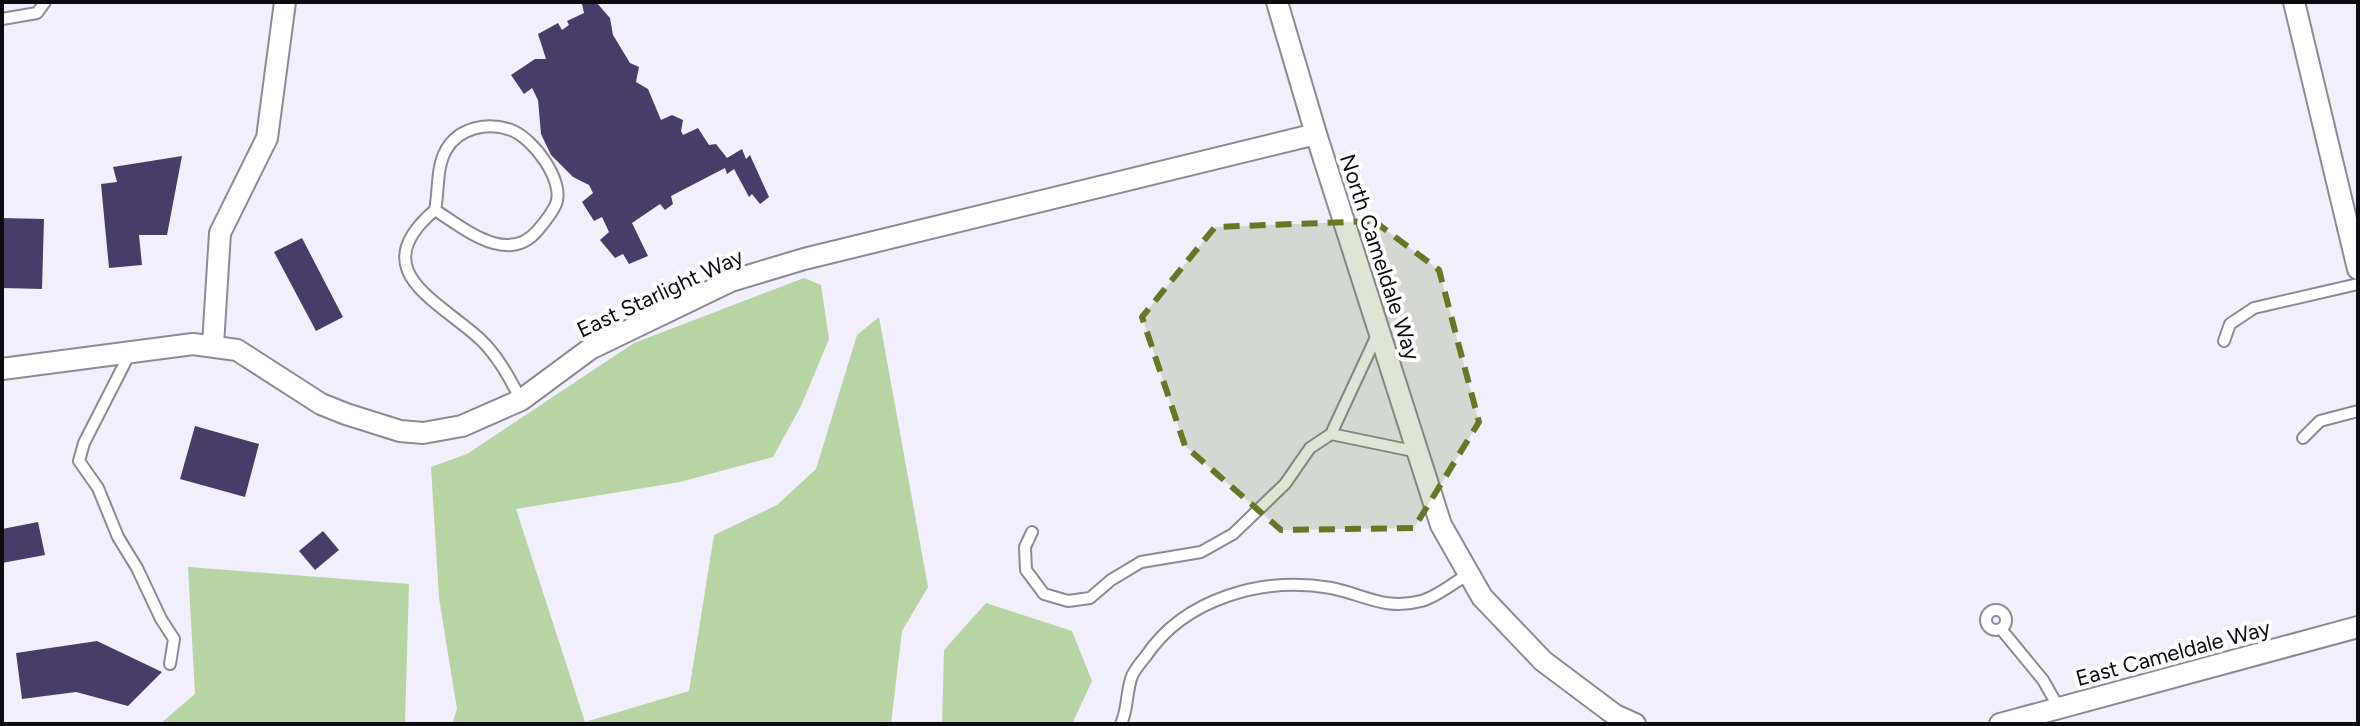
<svg xmlns="http://www.w3.org/2000/svg" width="2360" height="726" font-family="Figtree,sans-serif">
	<rect width="100%" height="100%" fill="#f2effd"/>
	<path fill="#b8d3a4" d="M804,278L821,285L829,339L801,406L773,457L680,482L516,509L585,722L689,691L714,535L777,505L816,469L857,335L879,317L928,587L902,631L891,724H452L457,709L439,598L431,467L467,454L634,343Z
		M188,567L409,584L405,724H160L195,694Z
		M986,603L1072,631L1092,681L1072,724H942L944,650Z"/>
	<path fill="#483d68" d="M589,2H596L610,18L613,35L630,63L639,67L636,82L648,89L661,120L672,115L683,120L681,131L683,135L698,128L709,145L716,144L727,158L742,149L746,159L750,155L769,197L760,204L752,194L749,197L734,169L727,174L725,168L671,196L673,204L665,210L660,204L632,223L648,256L629,264L623,254L615,258L600,240L609,232L602,217L594,221L582,202L593,193L589,185L573,177L551,155L541,134L538,100L532,88L524,94L511,75L535,59H546L538,34L558,23L562,30L569,25L567,21L584,13L582,4Z
		M182,156L167,235H139L142,265L109,268L101,184L117,182L113,167Z
		M2,218L44,219L42,289L2,288Z
		M302,238L343,317L316,331L274,252Z
		M195,426L259,444L245,497L180,479Z
		M38,522L45,555L2,563V529Z
		M323,531L339,550L315,570L299,551Z
		M97,641L162,672L128,706L76,692L22,699L16,653Z"/>
	<g fill="none" stroke-linecap="round" stroke-linejoin="round">
		<g stroke="#8c8a97" stroke-width="14">
			<path id="lane" d="M2,19L37,13L45,2
				M435,210C465,229 508,266 538,230C544,223 552,213 556,204C565,181 533,138 511,130C488,122 459,127 446,150C436,168 439,191 435,210C364,270 436,299 480,339C498,356 510,379 521,400
				M2224,341L2230,324L2254,308L2358,284
				M130,353L84,443L79,461L98,488L118,537L137,568L161,619L174,639L170,664
				M1331,434L1418,452
				M2303,438L2320,421L2358,411
				M1032,532L1025,547L1026,570L1044,594L1068,601L1090,598L1111,580L1141,562L1201,552L1233,534L1285,484L1310,448L1331,434L1378,333
				M1986 620a10 10 0 1 1 20 0a10 10 0 1 1-20 0Z
				M2001,629L2043,680L2059,708
				M1121,724C1128,709 1126,692 1132,676C1135,669 1141,662 1146,656C1185,598 1264,576 1331,588C1363,594 1385,611 1421,601C1437,597 1454,582 1469,574"/>
		</g>
		<g stroke="#8c8a97" stroke-width="24">
			<path id="street" d="M1277,2L1316,134L1441,525L1482,597L1543,661L1615,715L1635,724
				M2294,2L2358,269
				M213,345L220,233L267,138L285,2
				M2,369L193,344L237,350L321,404L346,414L400,431L423,433L462,426L521,400L590,349L731,281L804,259L1316,134
				M2000,724L2358,627"/>
		</g>
		<use href="#lane" stroke="#fff" stroke-width="10"/>
		<use href="#street" stroke="#fff" stroke-width="20"/>
	</g>
	<path fill="#667726" fill-opacity="0.2" stroke="#667726" stroke-width="6" stroke-dasharray="16 10" stroke-linejoin="round" d="M1374,221L1439,270L1479,422L1414,528L1281,530L1185,446L1142,317L1215,227Z"/>
	<g text-anchor="middle" dominant-baseline="central" stroke-width="8" stroke-linejoin="round" paint-order="stroke">
		<g font-size="22" fill="#0c0b0f" stroke="#fff">
			<text transform="translate(1380 257) rotate(72)">North Cameldale Way</text>
			<text transform="translate(660 293) rotate(-25)">East Starlight Way</text>
			<text transform="translate(2173 653) rotate(-15)">East Cameldale Way</text>
		</g>
	</g>
	<rect width="2360" height="726" fill="none" stroke="#0c0b0f" stroke-width="8"/>
</svg>
